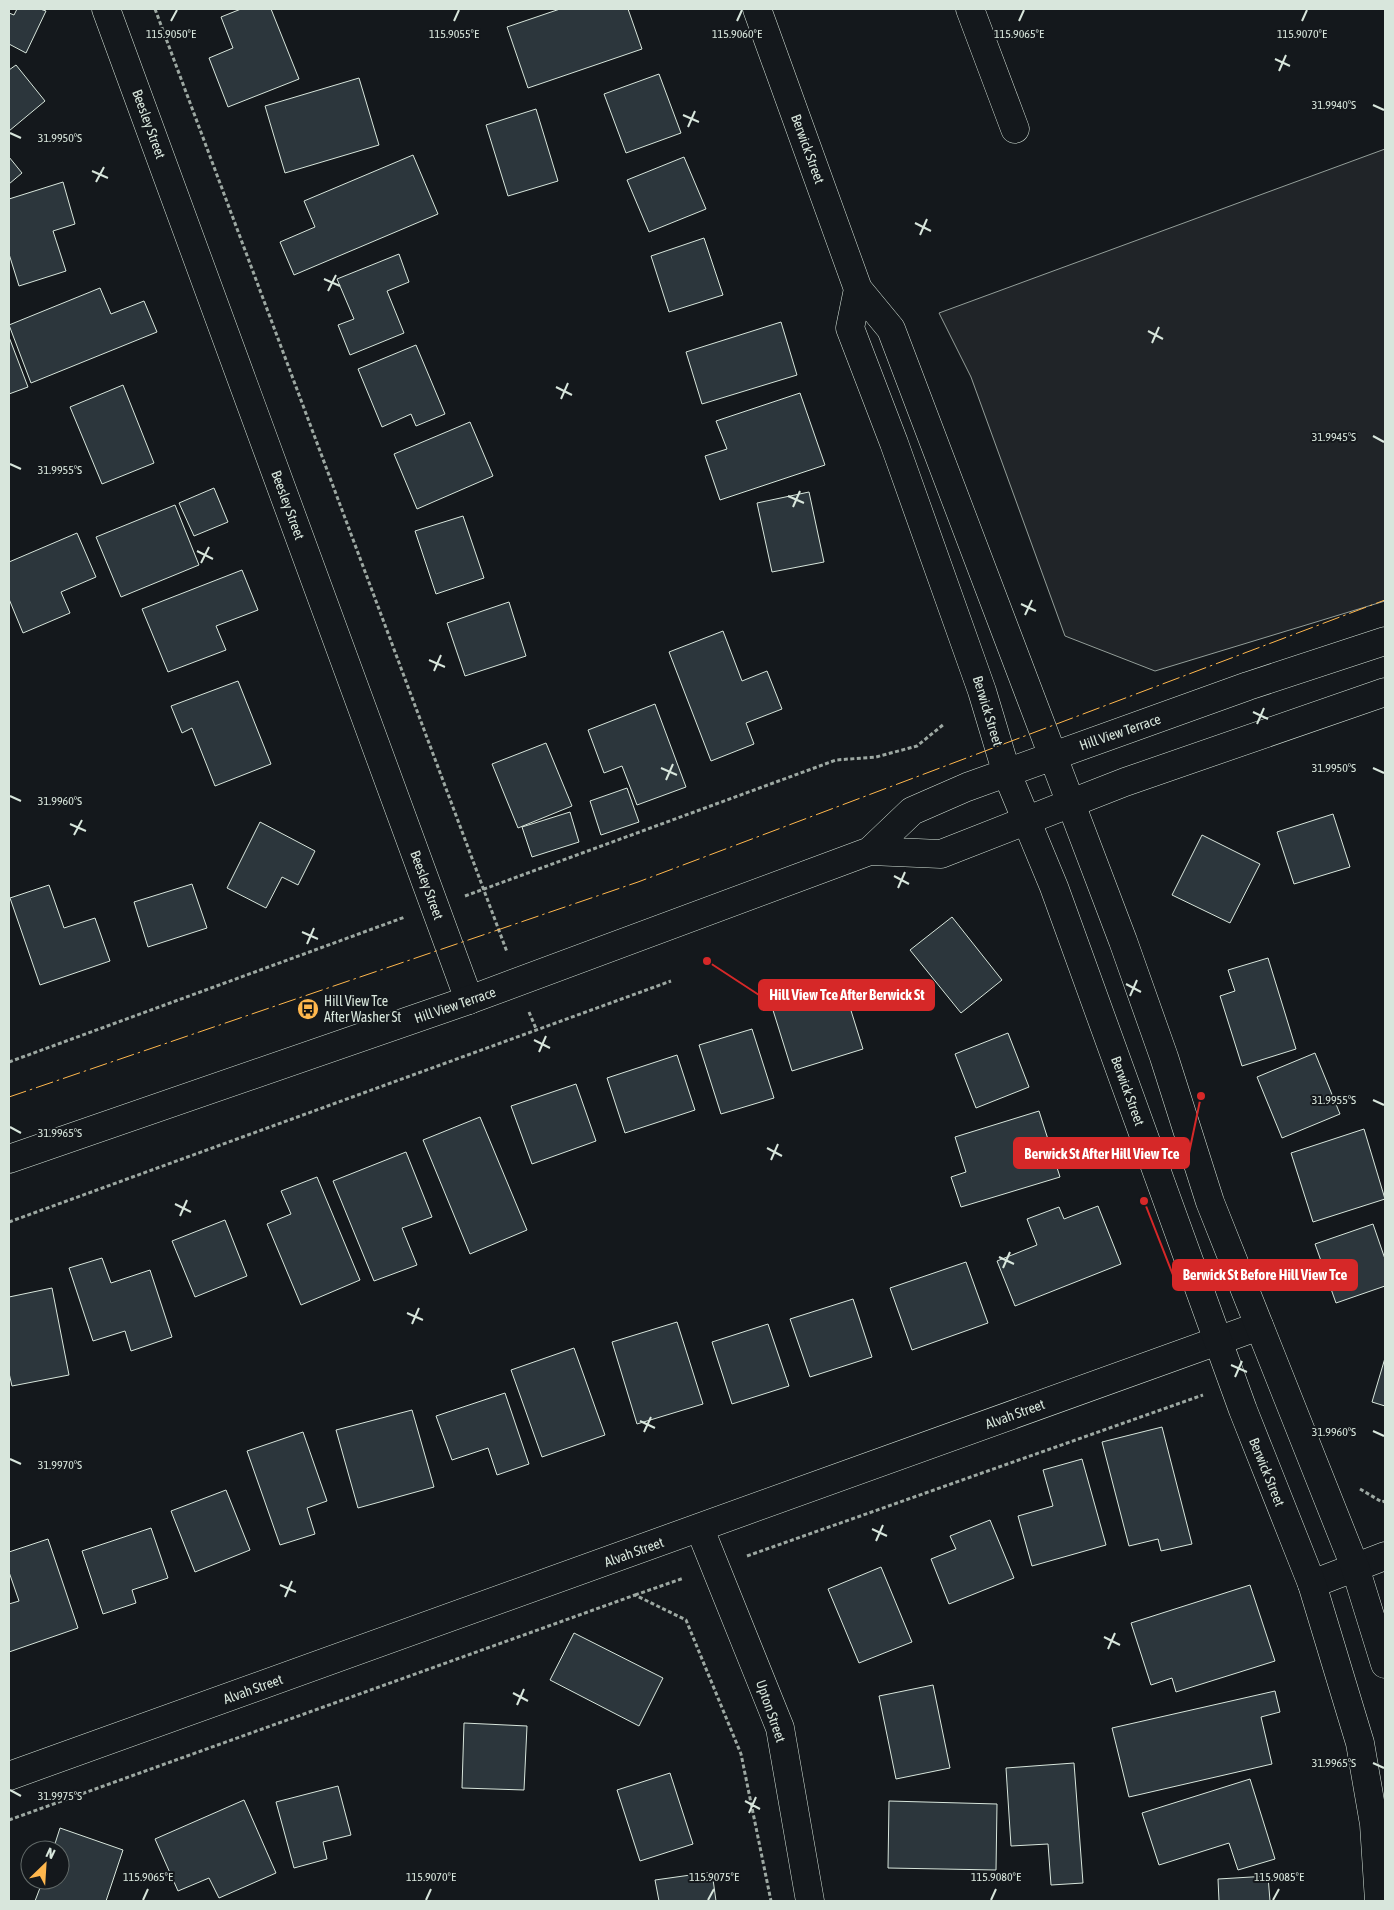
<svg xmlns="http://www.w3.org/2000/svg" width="1394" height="1910" font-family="'Asap Condensed',sans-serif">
	<rect width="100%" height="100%" fill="#14181c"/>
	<path fill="#202428" stroke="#939e99" d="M1385,149V601L1155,671L1065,636L971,377L939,313Z"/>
	<path fill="#2c363c" stroke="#d8e6dc" d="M17,9H40L46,11L26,53L9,44V13L14,15Z
		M241,9H271L299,79L228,107L209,58L233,48L221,17Z
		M560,9H628L642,49L528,88L507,27Z
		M16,65L45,101L9,131V70Z
		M659,74L681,133L626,153L604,94Z
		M359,78L379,145L285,173L265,106Z
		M536,109L558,181L508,196L486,125Z
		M413,155L438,214L294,275L280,242L315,227L304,201Z
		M9,157L22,173L9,184Z
		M684,157L706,209L649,232L627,180Z
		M63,182L75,224L53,231L66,271L19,286L9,254V199Z
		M704,238L723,295L669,312L651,256Z
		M399,254L409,282L387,291L404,333L350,355L338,325L354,319L337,279Z
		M100,288L111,314L144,301L157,332L31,383L9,325Z
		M781,322L797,375L702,404L686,352Z
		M9,337L28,387L9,394Z
		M416,345L445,414L416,426L411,414L382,427L358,369Z
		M123,385L154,463L102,484L70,407Z
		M800,393L825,465L720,500L705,456L727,449L716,421Z
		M470,422L493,476L417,509L394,454Z
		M214,488L228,522L194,536L179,503Z
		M809,492L824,562L772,572L757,503Z
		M175,505L199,565L121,597L96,537Z
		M463,516L484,578L436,594L415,531Z
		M77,533L96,577L61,592L70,613L23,633L9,599V562Z
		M242,570L258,610L216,626L226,650L168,672L142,609Z
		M509,602L526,656L465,676L447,623Z
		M723,631L742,681L767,671L782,709L746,723L754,744L711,761L669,652Z
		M238,681L271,764L215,786L192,728L182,733L171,706Z
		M655,704L686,787L637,805L622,766L604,773L588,730Z
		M546,743L572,806L518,828L492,764Z
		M627,788L639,822L601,835L590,801Z
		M570,812L579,842L532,857L522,827Z
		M1333,814L1350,867L1294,884L1277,832Z
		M260,822L315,851L298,885L282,877L266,908L227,888Z
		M1202,835L1260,864L1230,923L1172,895Z
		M192,884L207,928L148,947L134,902Z
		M49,885L64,928L95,918L110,961L40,985L10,898Z
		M952,917L1002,980L961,1013L910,950Z
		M1268,958L1296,1049L1242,1066L1220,996L1235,991L1228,970Z
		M843,985L863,1049L792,1071L772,1007Z
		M752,1029L774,1098L721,1114L699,1045Z
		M1008,1033L1029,1087L976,1108L955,1054Z
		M1315,1053L1340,1114L1282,1138L1257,1077Z
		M677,1055L695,1110L625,1133L607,1078Z
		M576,1084L596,1141L532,1164L511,1106Z
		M1039,1111L1060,1177L961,1207L951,1177L966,1172L955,1137Z
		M480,1117L527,1230L470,1254L423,1140Z
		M1364,1129L1385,1199L1313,1222L1291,1153Z
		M406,1152L432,1217L402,1228L417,1265L374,1281L333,1181Z
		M317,1177L360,1280L301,1305L267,1224L291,1214L281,1191Z
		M1098,1206L1121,1264L1015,1306L997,1261L1037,1245L1027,1219L1059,1207L1064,1219Z
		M225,1220L247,1276L195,1297L172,1241Z
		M1373,1224L1385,1259V1286L1336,1303L1315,1244Z
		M102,1258L111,1283L150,1270L172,1337L131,1351L125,1331L93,1341L69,1268Z
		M966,1262L988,1323L912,1350L890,1288Z
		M52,1288L69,1375L12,1386L9,1373V1297Z
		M853,1299L872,1357L810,1377L790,1319Z
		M677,1322L703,1404L637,1424L612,1342Z
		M768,1324L789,1386L732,1404L712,1342Z
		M574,1348L605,1435L542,1457L511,1370Z
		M1385,1358V1406L1372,1402Z
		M505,1393L529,1464L497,1475L488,1448L452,1460L436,1416Z
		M412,1410L434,1487L358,1508L336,1430Z
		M1162,1427L1192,1544L1161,1551L1158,1539L1129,1546L1102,1442Z
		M303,1432L327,1501L307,1508L315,1534L280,1545L247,1451Z
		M1082,1459L1106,1545L1032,1566L1018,1516L1053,1506L1043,1470Z
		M226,1490L250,1550L195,1572L171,1511Z
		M990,1520L1014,1578L949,1604L931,1559L956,1549L950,1536Z
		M151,1528L168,1578L132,1590L136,1603L103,1614L82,1551Z
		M48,1539L78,1628L9,1652V1604L19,1601L9,1572V1552Z
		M881,1567L912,1642L859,1663L828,1589Z
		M1250,1585L1275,1661L1176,1692L1172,1678L1151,1685L1131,1623Z
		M574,1633L663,1678L639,1726L550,1680Z
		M933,1685L950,1768L896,1779L879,1696Z
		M1275,1691L1280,1712L1261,1717L1272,1764L1129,1797L1112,1728Z
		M464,1723L527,1726L524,1790L462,1788Z
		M1074,1763L1083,1883L1051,1885L1048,1844L1011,1846L1006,1768Z
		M670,1773L693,1844L640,1861L617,1790Z
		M1250,1779L1275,1859L1238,1870L1229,1843L1159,1865L1142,1813Z
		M338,1786L351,1835L323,1842L327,1859L294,1868L276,1802Z
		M244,1800L276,1873L219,1898L209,1878L178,1891L155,1839Z
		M889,1801L997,1804L996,1870L888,1868Z
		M60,1828L123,1850L106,1901H35L43,1880H60V1850H53Z
		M712,1872L716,1901H659L655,1880Z
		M1268,1876L1270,1901H1219L1218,1879Z"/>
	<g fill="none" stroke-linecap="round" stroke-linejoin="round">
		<g stroke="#d8e6dc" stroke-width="29">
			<path id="minor" d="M106,9L469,1000
				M970,9L1015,129
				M700,1529L780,1728L810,1901
				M1312,1584L1385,1556
				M9,1776L1259,1326"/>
		</g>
		<g stroke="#d8e6dc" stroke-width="29">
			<path id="major" d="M757,9L858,289L891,329L1123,941L1164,1057L1210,1202L1355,1567L1385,1664
				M858,289L850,328L894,443L982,691L1006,771L1054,887L1243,1410L1312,1584L1360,1743L1374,1824L1379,1901
				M870,851L941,854L1125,782L1385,692
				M9,1159L469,1000L870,851L912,811L967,787L1248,686L1385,641"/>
		</g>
		<path stroke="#9da8a2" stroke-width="3" stroke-dasharray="4 2.5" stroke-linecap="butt" d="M155,9L507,952
			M465,896L836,760L876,757L917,746L944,724
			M529,1012L537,1031
			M9,1062L405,917
			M9,1222L671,981
			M1360,1489L1382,1502L1385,1501
			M747,1556L1203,1395
			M635,1595L684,1578
			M9,1820L635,1595L686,1620L741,1754L771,1901"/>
		<use href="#minor" stroke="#14181c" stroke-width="28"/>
		<use href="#major" stroke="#14181c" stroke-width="28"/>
		<path stroke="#ffb74d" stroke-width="1" stroke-dasharray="18 4 2.5 4" stroke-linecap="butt" d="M9,1097L638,882L1385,600"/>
	</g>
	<path fill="none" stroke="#d8e6dc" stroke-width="2" d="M171,21L177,10M454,21L459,10M737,21L742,10M1019,21L1024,10M1302,21L1307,10M1275,59L1290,66M1279,71L1286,55M1373,105L1384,110M683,115L699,122M688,127L695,111M10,133L21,138M92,171L108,178M96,182L104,167M915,223L931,231M920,235L927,219M324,279L340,286M328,291L336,275M1148,331L1163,339M1152,343L1159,327M556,387L572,395M561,399L568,383M1373,436L1384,442M10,464L21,469M788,496L804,503M793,507L800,491M197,551L213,559M201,563L209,547M1021,604L1036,611M1025,615L1032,600M429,660L445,667M434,671L441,655M1253,712L1268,719M1257,724L1264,708M661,768L677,775M1373,768L1384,773M666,780L673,764M10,796L21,801M70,824L86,831M74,835L82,820M894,876L909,884M898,888L905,872M302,932L318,939M307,944L314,928M1126,984L1141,992M1130,996L1137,980M534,1040L550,1048M539,1052L546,1036M1373,1100L1384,1105M10,1127L21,1133M767,1148L782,1156M771,1160L778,1144M175,1204L191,1212M180,1216L187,1200M999,1257L1014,1264M1003,1268L1010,1252M407,1313L423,1320M412,1324L419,1308M1231,1365L1247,1372M1235,1377L1242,1361M640,1421L655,1428M1373,1431L1384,1436M644,1432L651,1417M10,1459L21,1464M872,1529L887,1536M876,1541L883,1525M280,1585L296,1592M285,1597L292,1581M1104,1637L1120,1645M1108,1649L1115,1633M513,1693L528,1701M517,1705L524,1689M1373,1763L1384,1768M10,1790L21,1796M745,1801L760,1809M749,1813L756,1797M143,1900L148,1889M426,1900L431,1889M708,1900L714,1889M991,1900L996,1889M1273,1900L1279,1889"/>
	<defs>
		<g id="bus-disc" transform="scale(1.125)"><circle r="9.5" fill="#ffb74d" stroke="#14181c"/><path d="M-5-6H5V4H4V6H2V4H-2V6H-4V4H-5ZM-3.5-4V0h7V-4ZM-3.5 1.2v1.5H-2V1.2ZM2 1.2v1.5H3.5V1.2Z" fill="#111"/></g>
	</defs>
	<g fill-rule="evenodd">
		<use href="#bus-disc" x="308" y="1009"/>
	</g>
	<g text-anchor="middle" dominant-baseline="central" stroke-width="4" stroke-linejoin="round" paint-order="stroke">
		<g font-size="14" fill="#d8e6dc" stroke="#14181c">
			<text transform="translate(149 124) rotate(70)">Beesley Street</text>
			<text transform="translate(808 149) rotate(70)">Berwick Street</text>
			<text transform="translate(288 505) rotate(70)">Beesley Street</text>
			<text transform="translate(988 711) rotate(73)">Berwick Street</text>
			<text transform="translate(1120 732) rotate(-19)">Hill View Terrace</text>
			<text transform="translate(427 885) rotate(70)">Beesley Street</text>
			<text transform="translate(455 1005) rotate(-19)">Hill View Terrace</text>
			<text transform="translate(1128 1091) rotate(70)">Berwick Street</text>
			<text transform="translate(1015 1414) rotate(-20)">Alvah Street</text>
			<text transform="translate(1267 1472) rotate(68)">Berwick Street</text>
			<text transform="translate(634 1552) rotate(-20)">Alvah Street</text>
			<text transform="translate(253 1689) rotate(-20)">Alvah Street</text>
			<text transform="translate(771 1711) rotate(71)">Upton Street</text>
		</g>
		<g font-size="14" fill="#d8e6dc" stroke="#14181c" text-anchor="start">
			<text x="324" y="1001">Hill View Tce<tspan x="324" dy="16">After Washer St</tspan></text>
		</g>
	</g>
	<g font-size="12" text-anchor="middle" fill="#d8e6dc" stroke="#14181c" stroke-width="4" stroke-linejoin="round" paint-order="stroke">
		<text x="171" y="38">115.9050°E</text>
		<text x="454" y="38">115.9055°E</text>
		<text x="737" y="38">115.9060°E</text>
		<text x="1019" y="38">115.9065°E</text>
		<text x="1302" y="38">115.9070°E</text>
		<text x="1334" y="109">31.9940°S</text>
		<text x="60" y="142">31.9950°S</text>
		<text x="1334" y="441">31.9945°S</text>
		<text x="60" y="474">31.9955°S</text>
		<text x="1334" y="772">31.9950°S</text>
		<text x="60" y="805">31.9960°S</text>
		<text x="1334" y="1104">31.9955°S</text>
		<text x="60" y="1137">31.9965°S</text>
		<text x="1334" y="1436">31.9960°S</text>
		<text x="60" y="1469">31.9970°S</text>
		<text x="1334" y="1767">31.9965°S</text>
		<text x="60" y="1800">31.9975°S</text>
		<text x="148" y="1881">115.9065°E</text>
		<text x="431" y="1881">115.9070°E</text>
		<text x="714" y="1881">115.9075°E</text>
		<text x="996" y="1881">115.9080°E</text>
		<text x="1279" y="1881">115.9085°E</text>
	</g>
	<path fill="none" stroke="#d62828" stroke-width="2" d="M707 961L759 995M1201 1096L1189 1153M1144 1201L1173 1275"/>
	<g fill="#d62828" stroke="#14181c" stroke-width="2">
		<circle cx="707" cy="961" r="5"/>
		<circle cx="1201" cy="1096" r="5"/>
		<circle cx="1144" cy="1201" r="5"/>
	</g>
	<g fill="#d62828" stroke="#d62828" stroke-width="2">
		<rect x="759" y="980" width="175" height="30" rx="5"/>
		<rect x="1014" y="1138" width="175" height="30" rx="5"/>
		<rect x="1173" y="1260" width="184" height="30" rx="5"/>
	</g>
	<g font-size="15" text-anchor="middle" font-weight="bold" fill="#fff">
		<text x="847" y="1000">Hill View Tce After Berwick St</text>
		<text x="1102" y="1159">Berwick St After Hill View Tce</text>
		<text x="1265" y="1280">Berwick St Before Hill View Tce</text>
	</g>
	<rect width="1394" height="1910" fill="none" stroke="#d8e6dc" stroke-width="20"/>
	<g transform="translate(45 1865) rotate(25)"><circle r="24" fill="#14181c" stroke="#626a69"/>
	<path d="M0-4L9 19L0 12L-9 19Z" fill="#ffb74d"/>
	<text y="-8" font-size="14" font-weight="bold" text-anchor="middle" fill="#d8e6dc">N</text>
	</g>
</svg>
